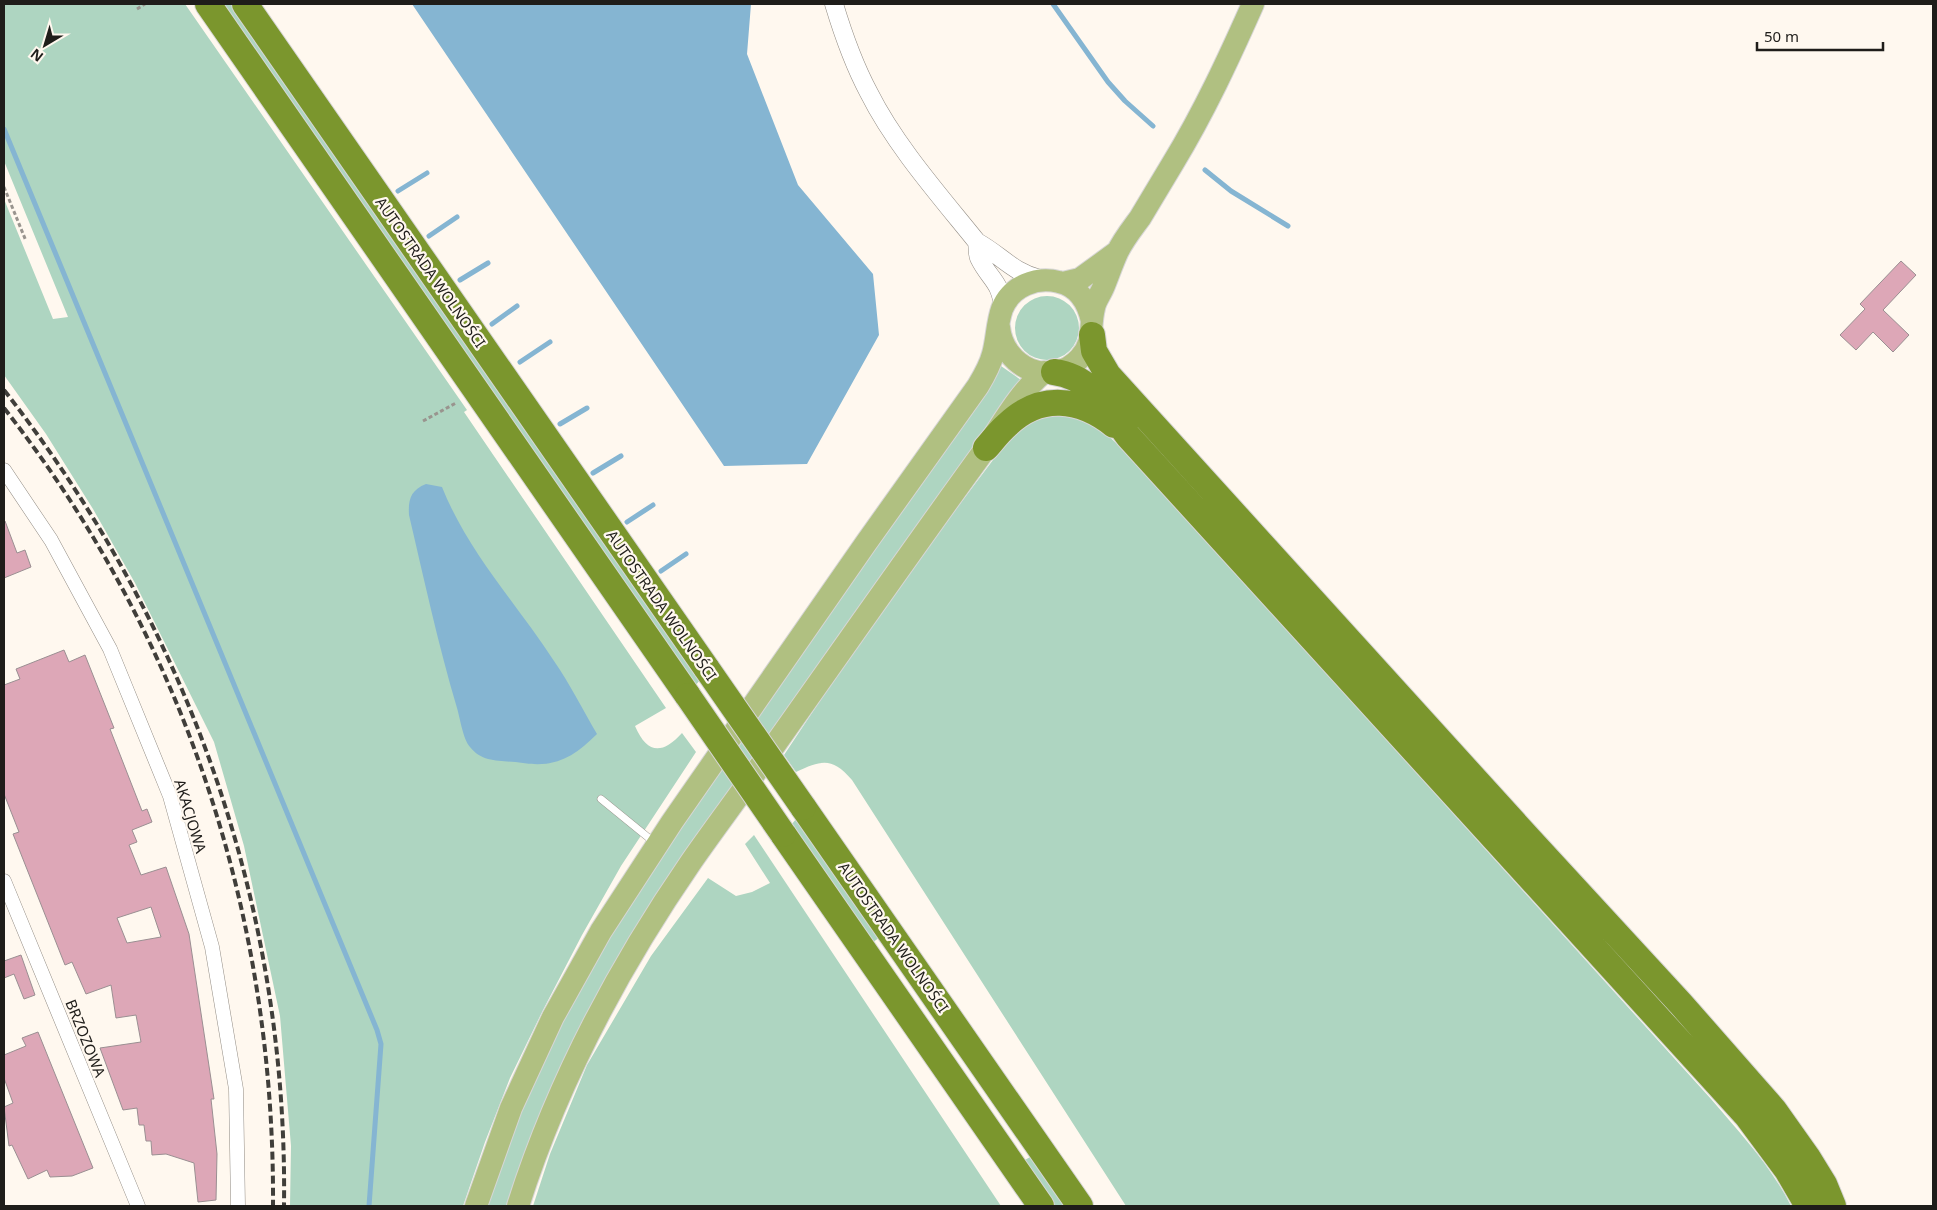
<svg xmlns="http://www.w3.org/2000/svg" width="1937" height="1210" font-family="'Noto Sans',sans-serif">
	<rect width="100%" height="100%" fill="#fff8ef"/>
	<path fill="#aed5c1" d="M4,4H185L467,410L464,412L666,708L635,726C647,754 662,755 682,733L696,752L621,866L582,935L543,1010L510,1078L485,1142L463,1206H290L291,1146L280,1016L244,846L214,742L135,583L93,509L46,434L4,375V199L53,319L68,317L4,161Z
		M221,4H232L700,680L695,686Z
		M1015 328a32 32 0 1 1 64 0a32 32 0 1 1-64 0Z
		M1001,366L1024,382L712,819L510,1206H483L499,1155L598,949Z
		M1065,414L1101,429L1130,456L1711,1099C1740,1133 1771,1166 1791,1206H1126L852,780C832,757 822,760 796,772L784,755L881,609L993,460L1018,431L1037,419Z
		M797,818L880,937L872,943L791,825Z
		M754,835L1001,1206H533L550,1154L587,1065L651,956L708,878L736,896L752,892L770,883L745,844Z
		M1032,1156L1067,1206H1054L1023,1161Z"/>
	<path fill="#85b5d2" d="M412,4H751L747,54L798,185L873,274L879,335L807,464L724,466Z
		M426,484L442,487C468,552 516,603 554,661C570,684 583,710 597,734C574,757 555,768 523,763C504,760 483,764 470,747C463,739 460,718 457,708C438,644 424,579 409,515C408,499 411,490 426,484Z"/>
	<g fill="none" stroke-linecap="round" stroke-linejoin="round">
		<path stroke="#85b5d2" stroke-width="5" d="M1053,4L1108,82L1125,101L1153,126
			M4,129L377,1030L381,1044L369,1206
			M1205,170L1231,191L1288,226
			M398,191L427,173
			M429,236L457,217
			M460,280L488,263
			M492,324L517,306
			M520,362L550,342
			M560,424L587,408
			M593,473L621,456
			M627,522L653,505
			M661,571L686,554"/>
	</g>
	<path fill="#dda7b7" stroke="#9a8f92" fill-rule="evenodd" d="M1901,261L1916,275L1883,310L1909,335L1893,352L1873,332L1856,350L1840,335L1865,309L1860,304Z
		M5,521L17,553L25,550L31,567L4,578V522Z
		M64,650L69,662L85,655L114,728L110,729L142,811L147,809L152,822L132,830L137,842L129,845L141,875L166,867L189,934L214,1099H211L217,1154L216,1200L198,1202L194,1163L166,1154L152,1155L151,1141H146L144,1125H139L137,1108L123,1110L100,1048L141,1042L136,1015L116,1018L111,985L86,994L72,962L65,965L13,834L19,832L4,794V685L20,679L16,669ZM151,907L161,937L127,943L117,918Z
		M21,955L35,995L24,999L14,974L4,978V961Z
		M38,1032L93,1168L72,1176L50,1177L47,1170L28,1179L12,1145L9,1146L4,1107L13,1103L4,1078V1055L26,1046L22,1038Z"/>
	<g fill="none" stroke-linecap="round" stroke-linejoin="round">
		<g stroke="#928c84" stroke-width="8">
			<path id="service" d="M601,799L655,843"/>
		</g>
		<g stroke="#928c84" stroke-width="15">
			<path id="minor" d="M4,470L51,540L110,649L170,796L212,947L236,1089L238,1206
				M4,881L138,1206"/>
		</g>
		<g stroke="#928c84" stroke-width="19">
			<path id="tertiary" d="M834,4C843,34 854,65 869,93C895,145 940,196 977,242C1001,255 1012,272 1040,279
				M977,242C978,247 977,253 979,258C989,279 1001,281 1003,308"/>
		</g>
		<g stroke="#d7d6d6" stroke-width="24">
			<path id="primary" d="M1063,283L1080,279L1117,252
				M999,327C1003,367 1051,390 1080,358C1095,341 1089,328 1094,308C1095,301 1100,295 1103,288C1108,276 1112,264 1117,253C1123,240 1132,229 1140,218C1151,200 1162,181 1173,163C1204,112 1229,58 1253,4
				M476,1206L511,1108L553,1017L601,931L672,822L866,543L978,386C984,376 990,366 993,354C997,340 997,323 1002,309C1011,286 1037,276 1059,282C1078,286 1088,303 1092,321
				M518,1206C557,1083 618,968 691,862C716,826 742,792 767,756C840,653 912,550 986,448C1004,421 1019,393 1044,372"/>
		</g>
		<g stroke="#d7d6d6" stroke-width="28">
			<path id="motorway" d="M208,4L688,696
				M245,4L707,669
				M1092,335L1094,351L1108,375L1529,839L1681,1004L1753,1086L1774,1110L1808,1158L1824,1184L1833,1206
				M1054,372C1092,377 1107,408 1128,436L1747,1116L1787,1170L1808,1206
				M986,448C993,440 999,432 1007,425C1040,393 1080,398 1114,425
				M803,807L1080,1206
				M783,834L1041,1206"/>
		</g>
		<path stroke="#99948e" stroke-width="3" stroke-dasharray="4 2.5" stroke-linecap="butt" d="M137,9L145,4
			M4,187L26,241
			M423,421L456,403"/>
		<use href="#service" stroke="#fff" stroke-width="7"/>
		<use href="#minor" stroke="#fff" stroke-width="14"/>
		<use href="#tertiary" stroke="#fff" stroke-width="18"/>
		<use href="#primary" stroke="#b0c081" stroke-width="22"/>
		<use href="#motorway" stroke="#7b962d" stroke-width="26"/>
		<path stroke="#403e3a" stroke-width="4" stroke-dasharray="8 4" stroke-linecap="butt" d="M4,390C188,625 288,907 284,1206
			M4,408C184,637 275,916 273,1206"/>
		<g stroke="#d7d6d6" stroke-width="28" stroke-linecap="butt">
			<path id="motorway-bridge" d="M707,669L803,807
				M688,696L783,834"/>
		</g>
		<use href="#motorway-bridge" stroke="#7b962d" stroke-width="26"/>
	</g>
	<g text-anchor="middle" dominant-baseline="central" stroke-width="4.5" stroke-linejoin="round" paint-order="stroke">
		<g font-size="15" fill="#1f1d1a" stroke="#fff8ef">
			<text transform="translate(431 272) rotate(55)">AUTOSTRADA WOLNOŚCI</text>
			<text transform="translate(662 605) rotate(55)">AUTOSTRADA WOLNOŚCI</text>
			<text transform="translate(191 816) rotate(73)">AKACJOWA</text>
			<text transform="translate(894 937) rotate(55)">AUTOSTRADA WOLNOŚCI</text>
			<text transform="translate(86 1038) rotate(68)">BRZOZOWA</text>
		</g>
	</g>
	<rect width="1937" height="1210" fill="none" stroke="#1f1d1a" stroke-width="10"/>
	<g transform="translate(45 45) rotate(218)" stroke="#fff8ef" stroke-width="4" paint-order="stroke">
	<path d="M0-4L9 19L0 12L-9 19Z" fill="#1f1d1a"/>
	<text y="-8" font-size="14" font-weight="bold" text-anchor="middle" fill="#1f1d1a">N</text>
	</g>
	<path d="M1757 42v8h126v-8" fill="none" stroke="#1f1d1a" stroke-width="2.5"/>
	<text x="1764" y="42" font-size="15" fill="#1f1d1a" stroke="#fff8ef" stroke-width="4" paint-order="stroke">50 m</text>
</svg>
